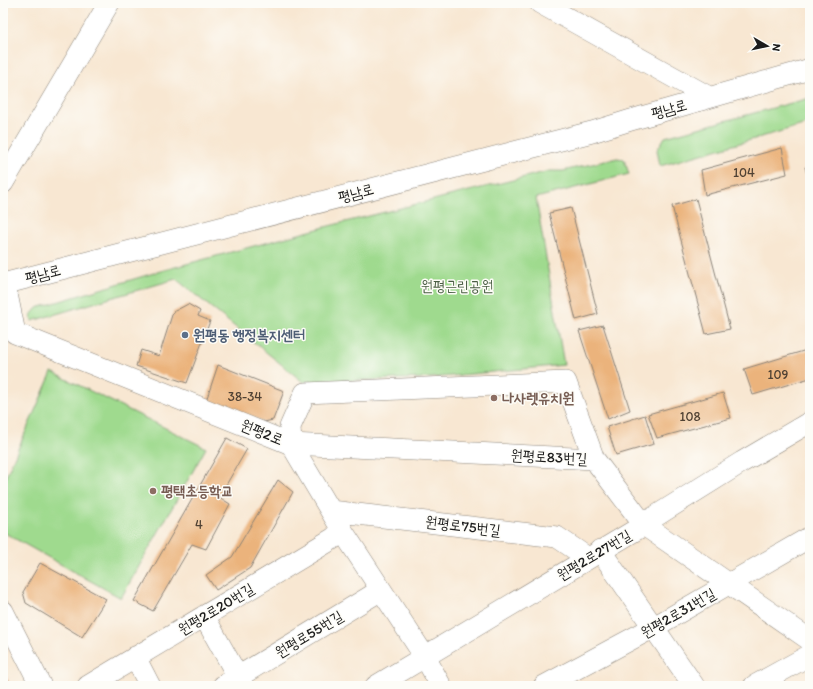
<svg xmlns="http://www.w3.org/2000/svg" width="813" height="689" font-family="Itim,'Poor Story',sans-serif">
	<rect width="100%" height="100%" fill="#fdfcf7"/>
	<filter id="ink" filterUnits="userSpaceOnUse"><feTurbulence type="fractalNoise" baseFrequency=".025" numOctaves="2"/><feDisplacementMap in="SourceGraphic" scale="8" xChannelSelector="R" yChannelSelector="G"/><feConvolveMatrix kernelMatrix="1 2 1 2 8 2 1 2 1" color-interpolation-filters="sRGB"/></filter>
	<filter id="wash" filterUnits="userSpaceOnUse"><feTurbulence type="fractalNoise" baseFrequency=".012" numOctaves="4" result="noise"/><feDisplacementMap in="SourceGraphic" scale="16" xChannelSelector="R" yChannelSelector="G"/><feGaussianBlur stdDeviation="0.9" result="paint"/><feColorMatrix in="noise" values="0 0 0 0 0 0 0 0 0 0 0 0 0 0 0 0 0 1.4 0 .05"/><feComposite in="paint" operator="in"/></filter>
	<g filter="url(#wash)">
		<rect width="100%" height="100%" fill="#f8e7d2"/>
		<path fill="#9fda8e" stroke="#5e7b55" d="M810,98V123L660,166L657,150L665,137Z
			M617,158L624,159L629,174L536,198L564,365L431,378L303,382L176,279L32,321L31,315L37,308L164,270L325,227L549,171H563Z
			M52,372L206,448L121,598L3,532V483Z"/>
		<g id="blocks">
			<path fill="#ebb37b" d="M782,148L787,174L705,195L701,170Z
				M810,166V183H809L805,167Z
				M696,199L730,329L706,334L672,206Z
				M571,208L598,314L576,320L549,213Z
				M188,304L200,311L198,316L210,321L187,383L136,366L141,350L159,356L173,312Z
				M603,325L630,410L608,419L579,331Z
				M810,349V378L753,395L744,369Z
				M218,365L284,391L273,420L264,422L206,401Z
				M723,393L731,418L657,438L648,414Z
				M645,415L654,444L616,455L607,427Z
				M227,438L247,449L219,497L230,504L206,549L192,544L153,611L134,601Z
				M278,480L293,492L250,568L216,590L206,575L232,557Z
				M40,563L106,599L82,637L26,603L23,592Z
				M3,669L11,686H3Z"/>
		</g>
	</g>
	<g filter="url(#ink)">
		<use href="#blocks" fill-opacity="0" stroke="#8a8277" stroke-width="1"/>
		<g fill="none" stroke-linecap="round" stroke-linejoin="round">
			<g stroke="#8a8277" stroke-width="22">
				<path id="minor" d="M540,3L709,97
					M3,183L109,3
					M3,284L592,132L631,120L810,69
					M5,284L15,333L291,444L342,530L425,657L441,686
					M291,444L594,459L644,525L810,640
					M291,444L290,427L305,393L566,382L594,459
					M331,511L557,537L588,558
					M600,550L694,686
					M3,611L41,686
					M204,616L243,686
					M135,657L150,686
					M88,686L334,538L342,530
					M223,686L381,590
					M376,686L644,525L648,521L742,462L810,422
					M544,686L654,627L810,537
					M754,686L810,655"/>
			</g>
			<use href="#minor" stroke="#fff" stroke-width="21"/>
		</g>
	</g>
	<circle fill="#5c6f8a" stroke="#fdfcf7" stroke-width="1.5" cx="185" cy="335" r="4"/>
	<g fill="#8d6e63" stroke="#fdfcf7" stroke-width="1.5">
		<circle cx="494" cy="398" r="4"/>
		<circle cx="153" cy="491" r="4"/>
	</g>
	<g text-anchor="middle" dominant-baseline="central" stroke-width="3" stroke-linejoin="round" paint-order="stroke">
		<g font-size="13" fill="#504234">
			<text x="744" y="172">104</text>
			<text x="778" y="374">109</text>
			<text x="245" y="396">38-34</text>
			<text x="690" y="416">108</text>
			<text x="199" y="524">4</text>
		</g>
		<g font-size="15" fill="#1c1c1c" stroke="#fdfcf7">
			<text transform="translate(669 109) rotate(-16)">평남로</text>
			<text transform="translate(356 193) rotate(-15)">평남로</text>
			<text transform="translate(43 274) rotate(-15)">평남로</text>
			<text transform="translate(262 432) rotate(22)">원평2로</text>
			<text transform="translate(549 457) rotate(3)">원평로83번길</text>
			<text transform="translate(463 526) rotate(7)">원평로75번길</text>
			<text transform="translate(594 555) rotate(-31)">원평2로27번길</text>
			<text transform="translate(216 609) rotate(-31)">원평2로20번길</text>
			<text transform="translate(678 613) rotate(-30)">원평2로31번길</text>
			<text transform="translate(309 634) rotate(-31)">원평로55번길</text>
		</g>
		<g font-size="15" fill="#4a5e44" stroke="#fdfcf7">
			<text x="457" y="286">원평근린공원</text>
		</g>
		<g font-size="15" font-weight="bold" fill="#4e5e75" stroke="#fdfcf7" text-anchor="start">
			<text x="193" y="335">원평동 행정복지센터</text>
		</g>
		<g font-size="15" font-weight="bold" fill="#785e54" stroke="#fdfcf7" text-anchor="start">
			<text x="502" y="398">나사렛유치원</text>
			<text x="161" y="491">평택초등학교</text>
		</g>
	</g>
	<rect width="813" height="689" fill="none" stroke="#fdfcf7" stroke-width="16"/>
	<g transform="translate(767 46) rotate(99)" stroke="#fdfcf7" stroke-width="3" paint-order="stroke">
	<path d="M0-3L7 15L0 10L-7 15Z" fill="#1c1c1c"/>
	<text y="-6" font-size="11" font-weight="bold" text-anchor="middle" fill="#1c1c1c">N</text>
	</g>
</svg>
